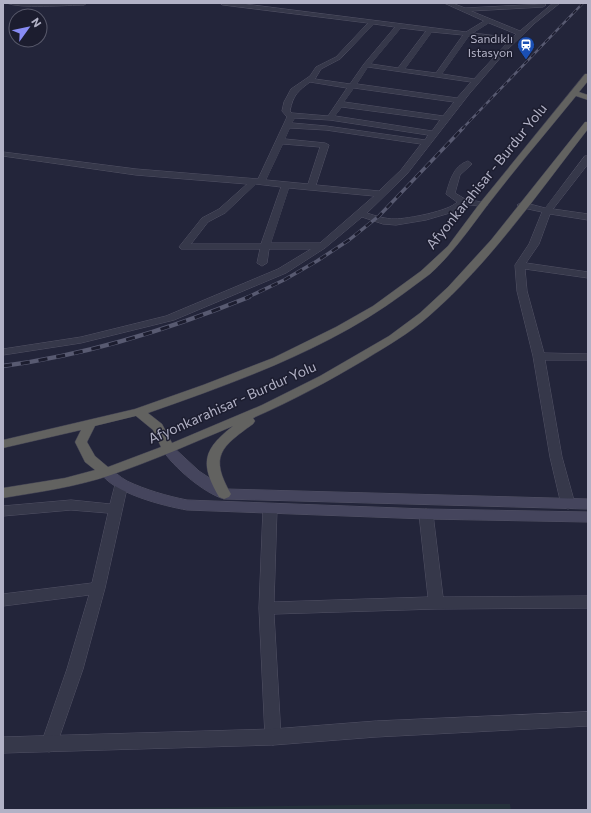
<svg xmlns="http://www.w3.org/2000/svg" width="591" height="813" font-family="Commissioner,sans-serif">
	<rect width="100%" height="100%" fill="#23253a"/>
	<path fill="#25313b" d="M415,804H510L511,810H46Z"/>
	<g fill="none" stroke-linecap="round" stroke-linejoin="round">
		<g stroke="#525265" stroke-width="1">
			<path id="minor" d="M7,3H87L84,5C70,5 16,9 7,3Z
				M220,3H237L466,32L484,21L444,3H452L465,8L545,4L546,5L543,7L471,11L520,31L553,3H560L535,23L508,49L470,93L407,174L367,213C376,216 385,219 395,219C407,219 450,211 457,202L446,194C450,181 453,166 468,161L472,164L460,175L455,193L465,199L486,203L488,205L486,207L464,204L460,210L426,220L396,225L383,224L362,217L325,248L286,273L174,320L81,343L3,355V349L81,337L166,316L278,269L311,249H269L267,263L262,266L257,263L260,249H181L179,247L202,218L219,209L247,184L136,175L3,156V152L136,169L258,179L287,117L282,111L284,102L291,89L310,76L316,67L336,57L368,23L223,5ZM489,23L516,34L513,38L473,33ZM374,24L395,27L364,64L350,84L315,79L321,69L340,59ZM401,28L426,31L398,68L371,64ZM432,32L463,35L436,73L405,69ZM469,36L509,41L474,79L442,74ZM368,67L471,82L457,98L357,84ZM310,82L347,88L328,116L292,113L290,111C293,95 298,91 310,82ZM354,88L454,102L443,116L344,102ZM342,107L440,120L432,131L335,116ZM295,118L330,120L428,135L425,140L326,126L292,123ZM290,128L326,130L421,144L401,170L379,191L316,185L329,145L325,143L285,139ZM283,144L320,147L308,184L266,180ZM256,184L281,187L261,244H191L208,222L225,213ZM289,188L374,196L320,243H271Z
				M585,156H588V164L553,209L588,214V220L550,214L539,244L526,263L588,272V278L525,269L527,291L544,353L588,354V360H545L562,457L575,504L573,507L568,509L563,507L561,504L550,457L533,356L517,291L515,265L529,244L542,212L519,207L517,205L522,202L545,208Z
				M121,479L126,481L128,484L105,588L83,669L57,744L55,749L49,752L43,749L41,744L67,669L89,595L3,606V594L92,583L108,513L71,510L3,516V506L71,500L110,504L116,481Z
				M270,504L275,506L277,509L274,602L428,597L419,514L421,511L426,509L431,511L433,514L443,597L588,596V608L436,609L274,614L281,737L279,742L273,745L267,742L265,737L259,608L263,509L265,506Z"/>
		</g>
		<g stroke="#525265" stroke-width="1">
			<path id="tertiary" d="M588,712V726L376,737L273,745L3,753V737L273,729L376,721Z"/>
		</g>
		<g stroke="#525265" stroke-width="1">
			<path id="secondary" d="M168,445L172,446L199,471L226,489L588,499V509L224,499C204,493 173,467 162,449L164,446Z
				M106,467C114,470 119,477 127,481C146,490 167,496 187,500L426,509L588,512V522L426,519L187,510C164,506 112,493 100,472L101,469Z"/>
		</g>
		<g stroke="#3f3f52" stroke-width="1">
			<path id="trunk" d="M585,74H588V81L579,92L588,95V100L576,96C546,133 515,169 486,207C468,231 452,254 430,274C421,281 412,287 403,294C327,350 236,382 148,413L162,424L172,443L262,405L320,376L389,336L420,313L448,287L491,240L585,122H588V129C538,193 490,263 429,316C410,333 387,346 366,359C329,381 292,401 253,418L255,421L253,424C221,447 209,456 231,494L229,497L224,499L219,497C200,464 202,450 233,426C193,443 152,461 111,475C76,487 39,492 3,498V488L65,478L95,470L85,462L75,442L81,430L3,448V440L135,409L203,385L273,358L336,327L373,306L421,271L448,246L480,203ZM136,416L153,430L161,447L108,467L95,456L87,442L95,426Z"/>
		</g>
		<use href="#minor" fill="#36384a" fill-rule="evenodd"/>
		<use href="#tertiary" fill="#36384a" fill-rule="evenodd"/>
		<use href="#secondary" fill="#45455d" fill-rule="evenodd"/>
		<use href="#trunk" fill="#626260" fill-rule="evenodd"/>
		<g stroke="#585a71" stroke-width="2.5">
			<path id="rail-far2" d="M462,129L583,3"/>
		</g>
		<g stroke="#585a71" stroke-width="3.5">
			<path id="rail-far1" d="M246,298L284,280L317,261L349,240L379,216L463,128"/>
		</g>
		<g stroke="#585a71" stroke-width="4.5">
			<path id="rail" d="M3,366C87,355 170,329 249,297"/>
		</g>
		<use href="#rail-far2" stroke="#1c1d2f" stroke-width="1.5" stroke-dasharray="5" stroke-linecap="butt"/>
		<use href="#rail-far1" stroke="#1c1d2f" stroke-width="2.5" stroke-dasharray="7" stroke-linecap="butt"/>
		<use href="#rail" stroke="#1c1d2f" stroke-width="3" stroke-dasharray="9" stroke-linecap="butt"/>
	</g>
	<defs>
		<g id="station-pin" transform="scale(0.9)"><path d="M0 17L-7.5 6A9.5 9.5 0 1 1 7.5 6Z" fill="#1a4fb4" stroke="#1c1d2f"/><path d="M-3-6H3Q5-6 5-4V2Q5 4 3 4L4.5 6H3L1.5 4h-3L-3 6H-4.5L-3 4Q-5 4-5 2V-4Q-5-6-3-6ZM-3.5-4v3h7v-3ZM-3.5 1v1.5H-2V1ZM2 1v1.5H3.5V1Z" fill="#fff"/></g>
	</defs>
	<g fill-rule="evenodd">
		<use href="#station-pin" x="526" y="45"/>
	</g>
	<g text-anchor="middle" dominant-baseline="central" stroke-width="3" stroke-linejoin="round" paint-order="stroke">
		<g font-size="12" fill="#b2b2c6" stroke="#1c1d2f" text-anchor="end">
			<text x="513" y="38">Sandıklı<tspan x="513" dy="14">Istasyon</tspan></text>
		</g>
		<g font-size="14" fill="#b2b2c6" stroke="#1c1d2f">
			<text transform="translate(486 176) rotate(-51)">Afyonkarahisar - Burdur Yolu</text>
			<text transform="translate(232 402) rotate(-24)">Afyonkarahisar - Burdur Yolu</text>
		</g>
	</g>
	<rect width="591" height="813" fill="none" stroke="#b2b2c6" stroke-width="8"/>
	<g transform="translate(28 28) rotate(57)"><circle r="19" fill="#1c1d2f" stroke="#58596b"/>
	<path d="M0-3L7 15L0 10L-7 15Z" fill="#888cf5"/>
	<text y="-6" font-size="11" font-weight="bold" text-anchor="middle" fill="#b2b2c6">N</text>
	</g>
</svg>
